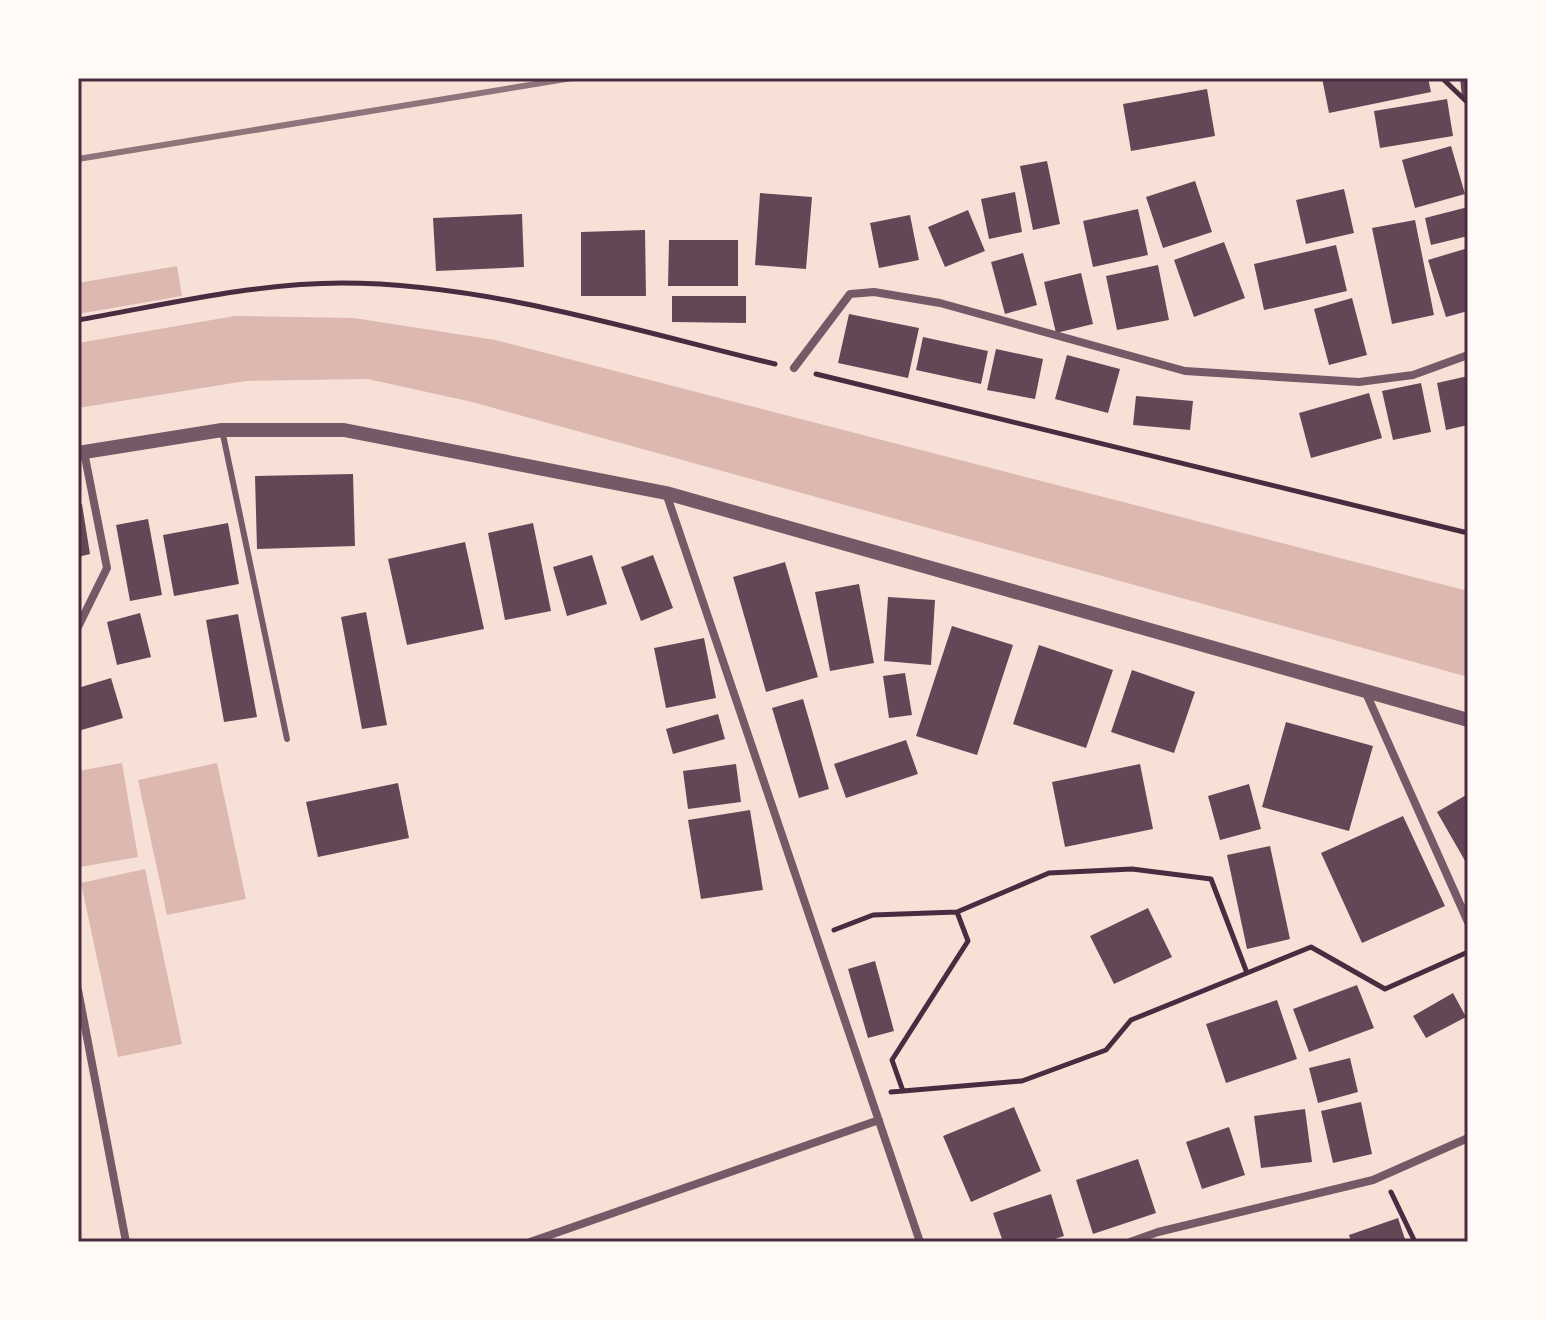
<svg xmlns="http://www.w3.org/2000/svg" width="1546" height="1320" font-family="Helvetica,sans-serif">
	<rect width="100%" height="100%" fill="#f7e1d7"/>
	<path fill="#dcb8b0" d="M177,266L182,296L78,314V283Z
		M235,316L354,318L495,340L1468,591V677L472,402L368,379L246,381L78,408V343Z
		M122,763L138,857L80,867L78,771Z
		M217,763L246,899L167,915L138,780Z
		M145,869L182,1044L118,1057L81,883Z"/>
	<path fill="#644757" d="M1322,78H1428L1431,92L1329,113Z
		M1460,78H1468V96L1462,97Z
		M1207,89L1215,136L1131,151L1123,104Z
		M1447,99L1453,136L1380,148L1374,111Z
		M1451,146L1465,194L1415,208L1402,160Z
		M1047,161L1060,224L1033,230L1020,166Z
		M1195,181L1212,232L1163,248L1146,197Z
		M1344,189L1354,233L1306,244L1296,200Z
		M1015,192L1022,232L989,239L981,199Z
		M760,193L812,197L806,269L755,265Z
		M1468,207V236L1431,245L1425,218Z
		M1138,209L1148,255L1093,267L1083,221Z
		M968,210L985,251L945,267L928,227Z
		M522,214L524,267L436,271L433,218Z
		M910,215L919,260L879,268L870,223Z
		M1415,220L1434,315L1392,324L1372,228Z
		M645,230L646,296H581V232Z
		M669,240H738V286H668Z
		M1224,242L1245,298L1194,317L1174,260Z
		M1336,245L1347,291L1264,310L1254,264Z
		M1468,248V311L1446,317L1428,260Z
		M1023,253L1037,305L1005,314L991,262Z
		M1158,265L1169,320L1117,330L1106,276Z
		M1081,273L1093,324L1056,333L1044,282Z
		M672,296H746V323L672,322Z
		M1352,298L1367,355L1329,365L1314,309Z
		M849,314L919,328L908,378L838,363Z
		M923,337L988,351L981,384L916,370Z
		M996,349L1043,359L1035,399L987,390Z
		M1067,355L1120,369L1108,413L1055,399Z
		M1468,376V425L1446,430L1437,383Z
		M1421,383L1431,432L1393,440L1382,391Z
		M1369,393L1382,438L1311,458L1299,413Z
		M1136,396L1193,401L1190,430L1133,425Z
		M353,474L355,546L257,549L255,476Z
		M78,504H82L90,554L78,557Z
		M148,519L162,595L130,601L116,525Z
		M228,523L239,584L174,596L163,535Z
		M533,523L551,611L505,620L488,533Z
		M465,542L484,629L407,645L388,559Z
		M592,555L607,604L567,616L553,567Z
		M653,555L673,608L641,621L621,567Z
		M785,562L818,677L766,692L733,577Z
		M859,584L874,663L830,671L815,592Z
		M888,597L935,600L931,665L884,661Z
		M366,612L387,725L362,729L341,617Z
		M140,613L151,657L117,665L107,622Z
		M238,614L257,717L224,722L206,620Z
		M952,626L1013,645L977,755L916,736Z
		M704,638L716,698L666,708L654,648Z
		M1039,645L1113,670L1086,748L1013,724Z
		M1132,670L1195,692L1174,753L1111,732Z
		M905,673L912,715L889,718L883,676Z
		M111,678L123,718L78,731V688Z
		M803,699L829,789L799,798L772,708Z
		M718,714L725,739L673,754L666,729Z
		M1286,722L1373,746L1349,831L1262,807Z
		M906,740L918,774L846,798L834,764Z
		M736,764L741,802L688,809L683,771Z
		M1140,764L1153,829L1065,847L1052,782Z
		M398,783L409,838L318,857L306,802Z
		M1249,784L1261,829L1220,840L1208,796Z
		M1468,794V866L1437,812Z
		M750,810L763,890L701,899L688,820Z
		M1403,816L1445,906L1362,943L1321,853Z
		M1270,846L1290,939L1247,949L1227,855Z
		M1148,908L1172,957L1114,984L1090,936Z
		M875,961L894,1031L868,1038L848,969Z
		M1357,985L1374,1028L1309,1052L1293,1009Z
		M1453,993L1466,1017L1426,1038L1413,1016Z
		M1277,1000L1297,1059L1226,1083L1206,1024Z
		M1350,1058L1358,1092L1318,1103L1309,1068Z
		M1361,1102L1372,1154L1333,1163L1321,1111Z
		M1014,1107L1041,1171L971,1202L943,1136Z
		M1305,1109L1312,1162L1261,1168L1254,1116Z
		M1229,1127L1245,1175L1202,1189L1186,1142Z
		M1138,1159L1156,1213L1093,1234L1076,1180Z
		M1051,1194L1064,1236L1045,1242H1003L993,1213Z
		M1398,1218L1406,1242H1351L1349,1235Z"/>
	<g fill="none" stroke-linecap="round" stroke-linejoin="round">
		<path stroke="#4a2c40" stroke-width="5" d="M1442,78L1468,103
			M78,320C164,305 253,283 342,283C486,283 636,331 775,364
			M816,374L1468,533
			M834,930L873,915L957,912L1049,873L1132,869L1211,879L1247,973L1131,1020L1106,1050L1022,1081L891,1092
			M1247,973L1311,947L1385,989L1468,952
			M903,1091L892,1060L968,941L957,912
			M1391,1192L1415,1242"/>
		<path stroke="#755966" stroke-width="6" d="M222,430L287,739"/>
		<path stroke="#755966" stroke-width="8" d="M794,368L850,294L874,292L940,303L1185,371L1359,382L1413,375L1468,355
			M666,493L920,1242
			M78,627L107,568L84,452
			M1366,693L1468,922
			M78,990L126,1242
			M530,1242L879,1120
			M1130,1242L1158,1232L1373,1180L1468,1138"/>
		<path stroke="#755966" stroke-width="14" d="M78,453L222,430H344L666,493L1468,720"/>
		<path stroke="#8f747c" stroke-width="6" d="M78,159L572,78"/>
	</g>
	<rect width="1546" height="1320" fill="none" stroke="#fffaf5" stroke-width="160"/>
	<rect x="80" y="80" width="1386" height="1160" fill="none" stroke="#4a2c40" stroke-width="3"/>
</svg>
